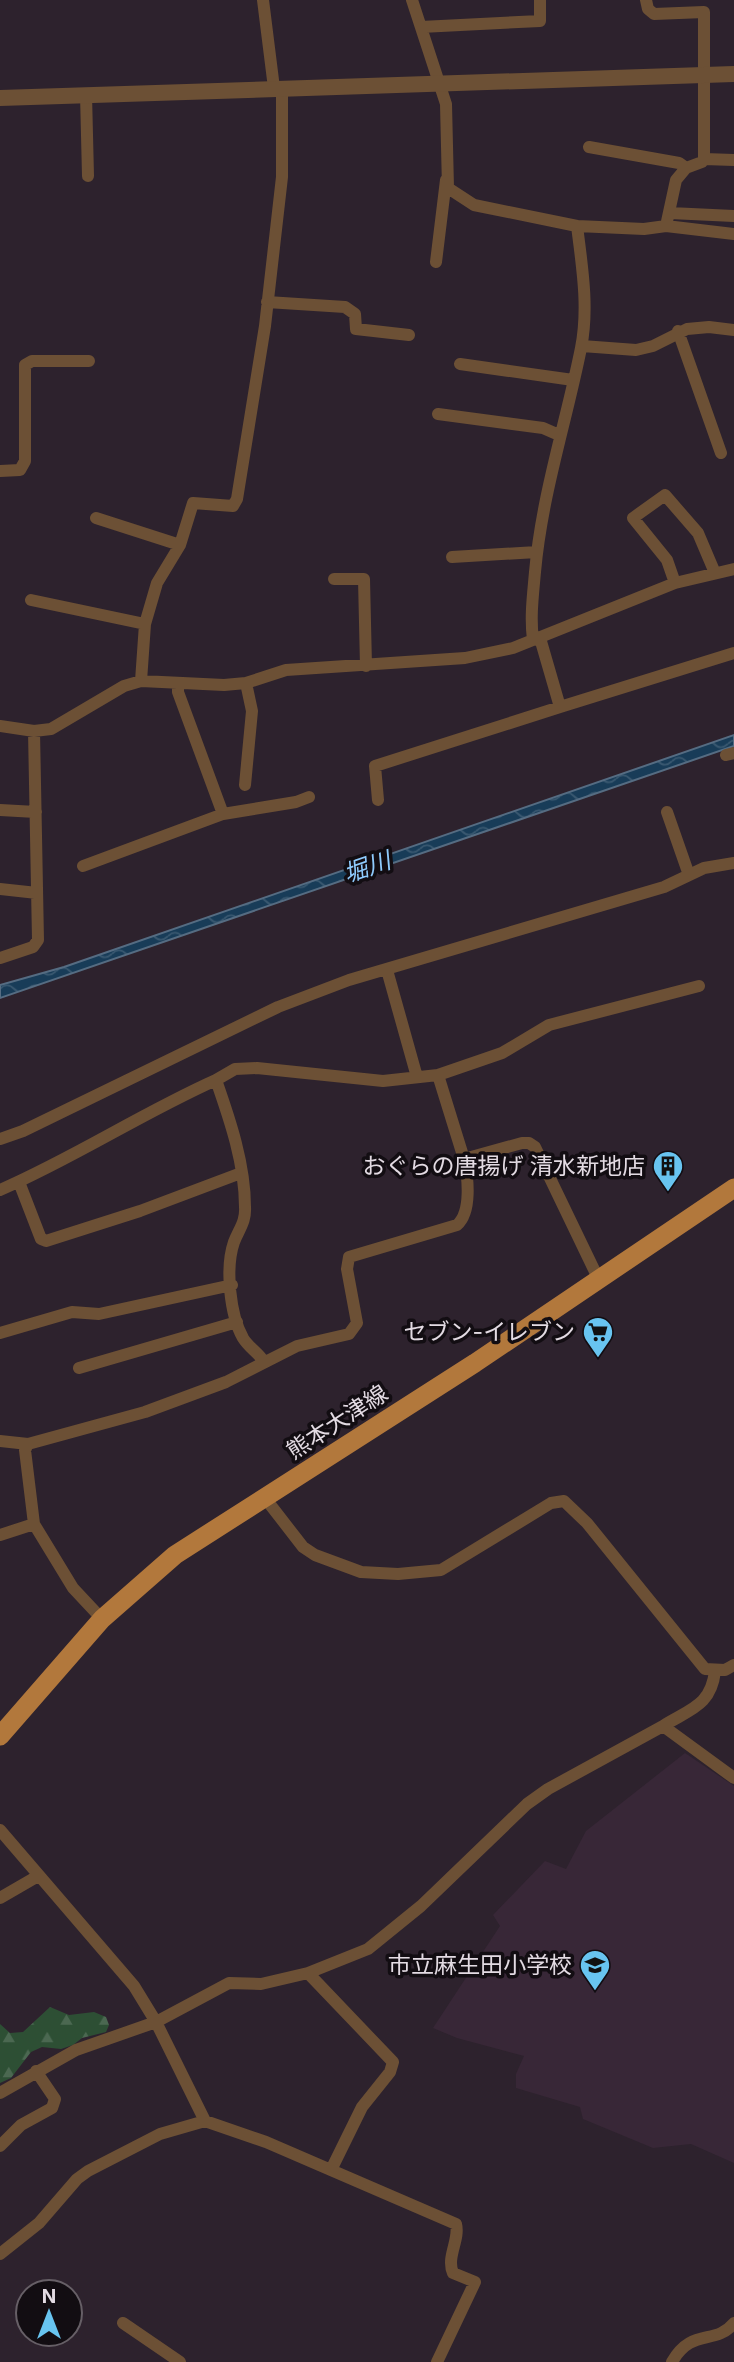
<svg xmlns="http://www.w3.org/2000/svg" width="734" height="2362" font-family="Inter,'Noto Sans JP',sans-serif">
	<defs>
		<pattern id="forest-firs" width="22" height="20" patternUnits="userSpaceOnUse" patternTransform="scale(1.75)"><rect width="22" height="20" fill="#2d4f34"/><path d="M5 1l3.5 6h-7zM16 11l3.5 6h-7z" fill="#4b6851"/></pattern>
		<pattern id="water-waves" width="16" height="10" patternUnits="userSpaceOnUse" patternTransform="scale(1.75)"><rect width="16" height="10" fill="#183c58"/><path d="M0 5q4-4 8 0t8 0" fill="none" stroke="#395870"/></pattern>
	</defs>
	<rect width="100%" height="100%" fill="#2d222d"/>
	<path fill="#382737" d="M685,1753L734,1786V2163L691,2144L653,2148L583,2119L580,2107L516,2088V2074L524,2056L457,2038L433,2028L500,1926L493,1915L545,1861L566,1869L586,1831Z"/>
	<path fill="url(#forest-firs)" d="M50,2007L69,2015L94,2012L106,2017L109,2025L106,2032L82,2038L73,2045L61,2049L42,2047L31,2052L11,2078L0,2083V2024L10,2033L23,2032Z"/>
	<path fill="url(#water-waves)" stroke="#556c82" stroke-width="2" d="M734,735V746L0,998V985L64,967Z"/>
	<g fill="none" stroke-linecap="round" stroke-linejoin="round">
		<path stroke="#6c5035" stroke-width="12" d="M263,0L274,88
			M412,0L446,104L448,188L474,205L577,226C582,266 589,308 581,348C566,423 542,494 535,572C533,595 530,617 533,640
			M421,27L540,21V0
			M86,94L88,176
			M589,147L679,163L686,168
			M704,159L734,160
			M670,213L734,216
			M577,226L644,229L666,226L676,180L686,168L702,162L704,159V12L654,14L648,9L646,0
			M666,226L734,234
			M436,262L446,180
			M267,302L345,307L355,314L356,329L409,335
			M678,331L721,453
			M582,346L636,350L653,346L687,329L709,327L734,330
			M460,364L573,380
			M438,414L543,428L559,435
			M0,471L20,470L25,461V365L32,361H89
			M96,518L180,545
			M452,557L537,552
			M334,579H364L366,666
			M675,583L667,560L633,518L665,495L698,533L715,573
			M31,600L145,624
			M141,681L145,624L157,583L180,545L193,503L233,506L237,499L265,326L282,177V87
			M178,683V692L223,814
			M560,707L734,653
			M0,726L34,731L51,729L124,686L141,681L224,685L246,683L286,670L465,658L513,648L675,583L734,569
			M726,755L734,753
			M245,785L252,711L246,683
			M378,800L375,766L560,707L540,638
			M0,810L36,812
			M667,812L689,875
			M83,866L223,814L296,802L309,797
			M0,889L37,893
			M0,958L33,947L38,940L34,731
			M387,970L417,1077
			M438,1075L464,1159
			M216,1080L235,1069L257,1068L383,1081L438,1075L502,1053L549,1025L699,986
			M0,1139L23,1131L278,1007L349,980L664,887L704,868L734,863
			M19,1182L41,1239L46,1241L140,1211L241,1173
			M0,1190C74,1158 142,1113 216,1080C230,1120 245,1164 245,1207C246,1222 239,1229 234,1242C225,1268 230,1315 243,1338C249,1348 259,1353 264,1362
			M0,1333L72,1312L99,1314L232,1285
			M79,1368L237,1322
			M0,1441L28,1444L145,1412L226,1382L297,1346L349,1334L357,1323L347,1269L349,1257L457,1225C472,1212 468,1177 464,1159L522,1143H529L535,1147L599,1280
			M28,1444L25,1450L34,1524L73,1588L102,1619
			M265,1498L303,1547L315,1555L361,1572L398,1574L441,1570L551,1503L564,1501L587,1523L705,1669L725,1670L734,1665
			M0,1535L34,1524
			M663,1726C690,1709 711,1706 715,1671
			M0,1830L134,1986L156,2022L205,2121L266,2142L456,2224C460,2240 446,2257 453,2273L475,2282L437,2362
			M0,1898L38,1876
			M308,1973L368,1949L421,1906L527,1804L548,1789L663,1726L734,1778
			M0,2093L76,2050L156,2022L229,1983L261,1984L308,1973L393,2062L390,2072L362,2107L331,2170
			M0,2146L21,2125L52,2108L55,2099L36,2071
			M0,2254L39,2223L77,2179L88,2171L160,2134L205,2121
			M123,2323L180,2362
			M672,2362C692,2327 715,2346 734,2323"/>
		<path stroke="#6c5035" stroke-width="16" d="M0,98L734,74"/>
		<path stroke="#b2783c" stroke-width="19" d="M0,1736L102,1619L175,1555L475,1363L734,1188"/>
	</g>
	<defs>
		<g id="building-pin" transform="scale(1.575)"><path d="M0 17L-7.5 6A9.5 9.5 0 1 1 7.5 6Z" fill="#68c4f0" stroke="#120d12"/><path d="M-4-6H4V6H1V3H-1V6H-4ZM-2.5-4.3h1.7v1.8h-1.7ZM.8-4.3h1.7v1.8H.8ZM-2.5-1h1.7V.8h-1.7ZM.8-1h1.7V.8H.8Z" fill="#111"/></g>
		<g id="supermarket-pin" transform="scale(1.575)"><path d="M0 17L-7.5 6A9.5 9.5 0 1 1 7.5 6Z" fill="#68c4f0" stroke="#120d12"/><path d="M-6-5.5h2.5l.6 2H6L4.5 2H-2.5L-4.4-4H-6ZM-1.5 3.2a1.3 1.3 0 1 0 .1 0ZM3 3.2a1.3 1.3 0 1 0 .1 0Z" fill="#111"/></g>
		<g id="school-pin" transform="scale(1.575)"><path d="M0 17L-7.5 6A9.5 9.5 0 1 1 7.5 6Z" fill="#68c4f0" stroke="#120d12"/><path d="M0-5L7-2L0 1L-7-2ZM-4 1L0 2.5L4 1V4Q0 6-4 4Z" fill="#111"/></g>
	</defs>
	<g fill-rule="evenodd">
		<use href="#building-pin" x="668" y="1166"/>
		<use href="#supermarket-pin" x="598" y="1332"/>
		<use href="#school-pin" x="595" y="1965"/>
	</g>
	<g text-anchor="middle" dominant-baseline="central" stroke-width="7" stroke-linejoin="round" paint-order="stroke">
		<g font-size="23" fill="#e3dbe3" stroke="#120d12" text-anchor="end">
			<text x="645" y="1166">おぐらの唐揚げ 清水新地店</text>
			<text x="575" y="1332">セブン-イレブン</text>
			<text x="572" y="1965">市立麻生田小学校</text>
		</g>
		<g font-size="23" fill="#e3dbe3" stroke="#120d12">
			<text transform="translate(337 1422) rotate(-33)">熊本大津線</text>
		</g>
		<g font-size="24" font-style="italic" fill="#8fcbfd" stroke="#120d12">
			<text transform="translate(367 867) rotate(-19)">堀川</text>
		</g>
	</g>
	<g transform="translate(49 2313)"><circle r="33" fill="#120d12" stroke="#665f66" stroke-width="2"/>
	<path d="M0-5L12 26L0 18L-12 26Z" fill="#68c4f0"/>
	<text y="-10" font-size="19" font-weight="bold" text-anchor="middle" fill="#e3dbe3">N</text>
	</g>
</svg>
